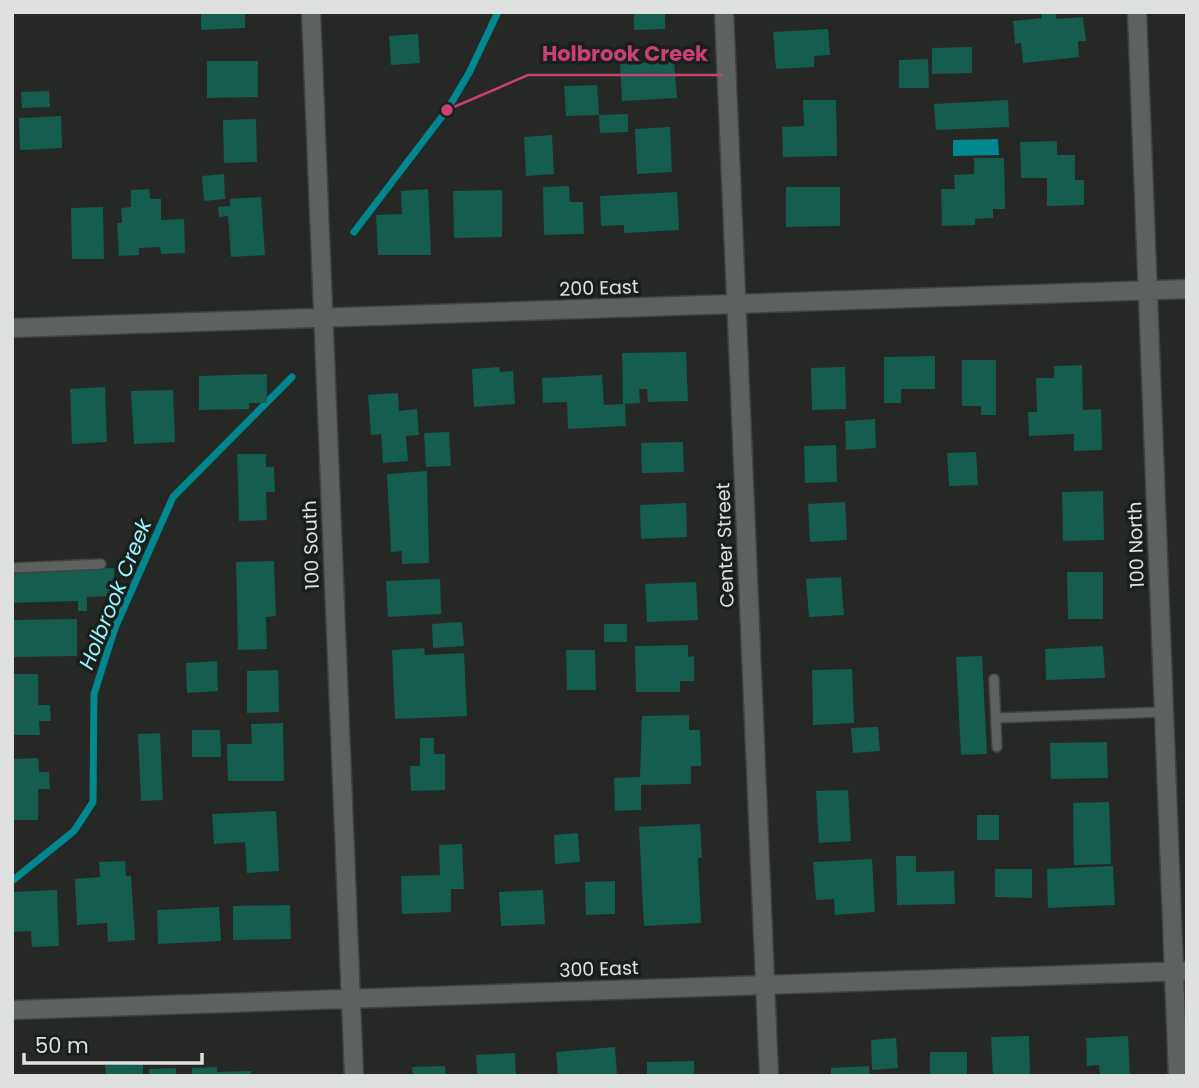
<svg xmlns="http://www.w3.org/2000/svg" width="1199" height="1088" font-family="Poppins,sans-serif">
	<rect width="100%" height="100%" fill="#252825"/>
	<path fill="#008790" d="M998,139L999,155L953,156V140Z"/>
	<g fill="none" stroke-linecap="round" stroke-linejoin="round">
		<path stroke="#008790" stroke-width="7" d="M354,232L447,110L469,73L498,12
			M12,881L74,831L93,802L94,694L115,628L173,497L292,377"/>
	</g>
	<path fill="#145d4f" d="M201,12H245V28L201,30Z
		M634,12H665V29L634,30Z
		M1041,12H1056V19L1083,17L1086,41H1078L1079,57L1023,63L1021,43L1015,44L1013,21L1042,18Z
		M828,29L830,55L814,56V67L776,69L773,32Z
		M418,34L420,63L391,65L389,36Z
		M972,47V73L932,74V48Z
		M928,59L929,88H899V60Z
		M207,61H258V97L207,98Z
		M674,61L677,98L622,101L620,64Z
		M597,85L599,115L566,116L564,86Z
		M49,91L50,107L22,108L21,92Z
		M803,100H836L837,156L783,157L782,127L804,126Z
		M1008,100L1009,127L936,130L934,104Z
		M628,114V132L600,133L599,115Z
		M61,116L62,148L20,150L19,118Z
		M256,119L257,162L224,163L223,120Z
		M670,127L672,172L637,174L635,129Z
		M552,135L554,174L526,176L524,137Z
		M1057,141V155H1075V180H1084V205L1047,206V178H1021L1020,142Z
		M974,158H1004L1005,209H993V218L975,219V225L942,226L941,189H955L954,175L974,174Z
		M224,174L225,199L204,201L202,176Z
		M569,186L570,202H583L584,234L544,235L543,187Z
		M786,187H840V226L786,227Z
		M149,189L150,199H161V220L184,219L185,253L161,254L160,247L139,248V255L119,256L117,223H122L121,208L131,207V190Z
		M428,189L431,255H378L376,215L402,214L401,191Z
		M502,190V237L454,238L453,191Z
		M677,192L679,230L624,233V225L601,226L600,196Z
		M261,197L265,255L231,257L228,216L219,217L218,207L230,206V199Z
		M103,207L104,259H72L71,208Z
		M686,352L688,401L648,402L647,389H639L640,403L623,404L622,353Z
		M935,356V389H901V403H884V357Z
		M962,360H996V415H981V406H962Z
		M1082,365L1083,410L1101,409L1102,450L1074,451V434L1029,436L1028,412H1037L1036,378H1054V366Z
		M499,367L500,372L513,371L515,404L474,407L472,369Z
		M845,367L846,409L812,410L811,368Z
		M267,374V403H249V409L199,410V376Z
		M602,375L604,405L625,404L626,426L568,429L567,402L543,403L542,378Z
		M105,387L107,442L72,444L70,389Z
		M173,390L175,442L134,444L131,391Z
		M398,393L399,411L417,409L419,435L406,436L408,461L383,463L381,434L371,435L368,395Z
		M875,419L876,448L846,450L845,421Z
		M449,432L451,466L426,467L424,433Z
		M683,442L684,472L642,473L641,443Z
		M836,445L837,482L805,483L804,446Z
		M976,452L978,485L949,486L947,453Z
		M237,454H266V467H274L275,492H266L267,520L239,521Z
		M427,471L429,563L402,564V551L391,552L387,474Z
		M1103,491L1104,540L1063,541L1062,492Z
		M845,502L847,540L810,542L808,504Z
		M686,503L687,537L641,539L640,505Z
		M274,561L276,616L266,617L267,649L238,650L236,562Z
		M114,568L115,596L87,597V611H78V601L12,603V571Z
		M1067,572H1103V619H1068Z
		M841,577L844,615L809,617L806,579Z
		M440,579L441,614L388,617L386,581Z
		M696,582L698,620L647,622L645,584Z
		M77,619V656L12,657V620Z
		M462,622L464,646L433,648L432,624Z
		M604,624H627V642H604Z
		M688,645V657L694,656V681H680V692H636L635,646Z
		M1103,646L1105,678L1046,680L1045,649Z
		M424,648L425,655L464,653L467,716L395,719L392,650Z
		M566,650H595L596,690H567Z
		M982,656L987,754L961,755L956,657Z
		M217,661L218,691L187,693L186,663Z
		M852,669L854,723L813,725L812,670Z
		M278,670L279,712L247,713V671Z
		M12,674H38V705H50L51,721H39L40,735H12Z
		M689,715V730H700L701,766H691V784L641,785V810L615,811L614,778L640,777L642,716Z
		M283,723L284,781H228L227,744H252L251,724Z
		M878,727L880,751L853,753L851,728Z
		M192,730H220L221,757H192Z
		M160,733L163,800L141,801L138,734Z
		M420,738H434V754H445V790L411,791L410,766H420Z
		M1107,742L1108,778L1051,779L1050,743Z
		M38,758L39,772H49L50,789H38V820H12V759Z
		M848,790L851,841L819,843L816,791Z
		M1109,802L1111,864L1074,865L1073,803Z
		M276,811L279,871L247,873L245,842L214,844L212,814Z
		M977,815H999V840H977Z
		M700,824L702,858H698L701,923L644,926L639,827Z
		M578,833L580,862L555,864L554,835Z
		M462,844L464,889H451V912L402,914L401,876L440,875L439,845Z
		M896,856H916V872L954,871L955,904L897,905Z
		M872,859L875,912L835,915L834,899L816,900L813,862Z
		M125,861L126,876H131L135,940L108,942L107,923L77,925L75,879L100,877L99,862Z
		M1113,866L1115,905L1048,908L1047,869Z
		M995,869H1032V898L995,897Z
		M615,881V914L586,915L585,882Z
		M57,890L59,946L32,947L31,931L12,932V892Z
		M543,890L545,924L501,926L499,892Z
		M290,905L291,939L233,940V906Z
		M219,907L221,941L158,944L157,910Z
		M1029,1036L1030,1076H993L991,1037Z
		M1128,1036L1130,1076H1100L1099,1065L1087,1066L1086,1038Z
		M896,1038L898,1068L872,1070L871,1040Z
		M615,1047L617,1076H558L556,1052Z
		M930,1052H967V1076H930Z
		M515,1053L516,1076H477L476,1055Z
		M694,1061V1076H647V1062Z
		M143,1064V1076H106L105,1065Z
		M445,1066L446,1076H413L412,1067Z
		M869,1066L870,1076H831V1068Z
		M217,1067V1072L251,1071V1076H192V1068Z
		M176,1068V1076H149V1069Z"/>
	<g fill="none" stroke-linecap="round" stroke-linejoin="round">
		<g stroke="#404341" stroke-width="12">
			<path id="lane" d="M12,568L101,564
				M994,679L997,747
				M996,718L1164,712"/>
		</g>
		<g stroke="#404341" stroke-width="21">
			<path id="street" d="M311,12L354,1076
				M724,12L769,1076
				M1137,12L1178,1076
				M12,328L1187,289
				M12,1010L1187,971"/>
		</g>
		<use href="#lane" stroke="#5e625e" stroke-width="9"/>
		<use href="#street" stroke="#5e625e" stroke-width="18"/>
	</g>
	<g text-anchor="middle" dominant-baseline="central" stroke-width="7" stroke-linejoin="round" paint-order="stroke">
		<g font-size="19" fill="#dee1df" stroke="#1b1f1c">
			<text transform="translate(599 288) rotate(-2)">200 East</text>
			<text transform="translate(311 545) rotate(-92)">100 South</text>
			<text transform="translate(725 545) rotate(-92)">Center Street</text>
			<text transform="translate(1136 545) rotate(-92)">100 North</text>
			<text transform="translate(599 969) rotate(-2)">300 East</text>
		</g>
		<g font-size="21" font-style="italic" fill="#97f6fe" stroke="#1b1f1c">
			<text transform="translate(115 594) rotate(-68)">Holbrook Creek</text>
		</g>
	</g>
	<path fill="none" stroke="#c84075" stroke-width="2.5" d="M447 110L528 75H722"/>
	<circle fill="#c84075" stroke="#1b1f1c" stroke-width="2.5" cx="447" cy="110" r="7"/>
	<g font-size="21" text-anchor="middle" font-weight="bold" fill="#c84075" stroke="#1b1f1c" stroke-width="7" stroke-linejoin="round" paint-order="stroke">
		<text x="625" y="61">Holbrook Creek</text>
	</g>
	<rect width="1199" height="1088" fill="none" stroke="#dee1df" stroke-width="28"/>
	<path d="M24 1053v10h178v-10" fill="none" stroke="#dee1df" stroke-width="3.5"/>
	<text x="35" y="1053" font-size="21" fill="#dee1df" stroke="#1b1f1c" stroke-width="5" paint-order="stroke">50 m</text>
</svg>
